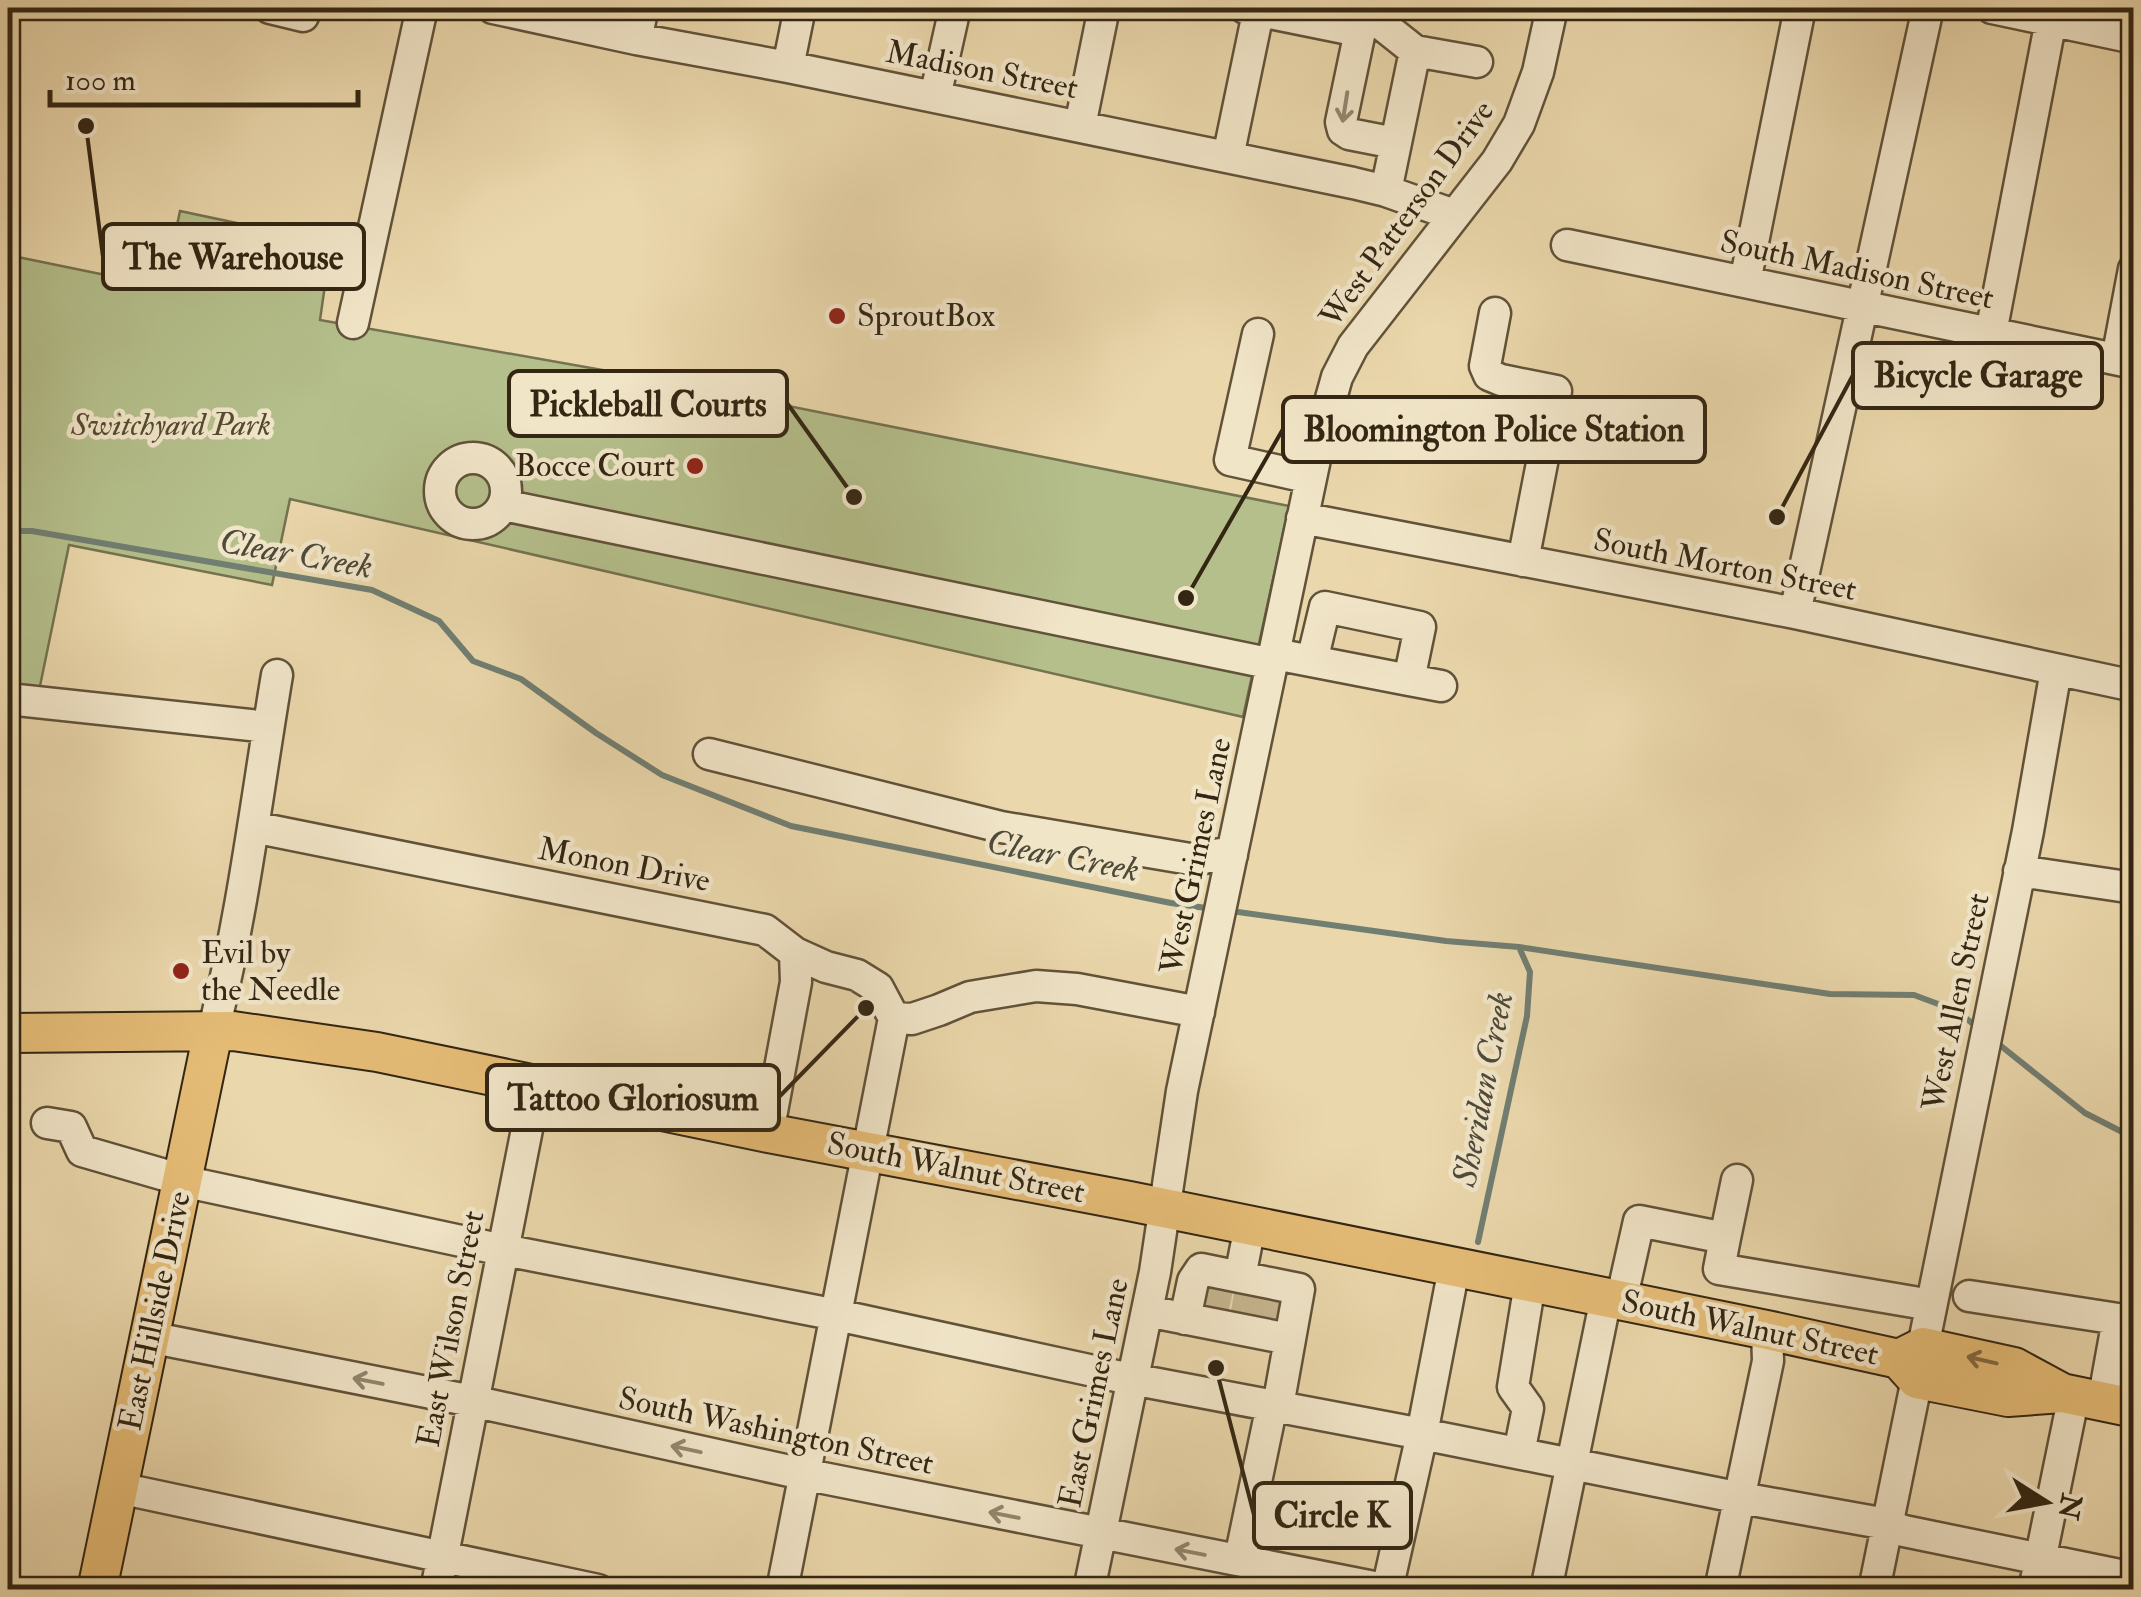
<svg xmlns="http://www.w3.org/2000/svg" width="2141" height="1597" font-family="'IM FELL Double Pica',serif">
	<rect width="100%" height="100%" fill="#ead7ab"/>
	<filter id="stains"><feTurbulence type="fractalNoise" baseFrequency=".002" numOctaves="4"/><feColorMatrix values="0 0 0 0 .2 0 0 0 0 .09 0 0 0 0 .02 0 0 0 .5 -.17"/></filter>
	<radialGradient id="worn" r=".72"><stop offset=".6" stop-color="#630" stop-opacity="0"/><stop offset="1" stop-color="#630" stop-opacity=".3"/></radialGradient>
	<path fill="#b4bf8b" stroke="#74724f" stroke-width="2.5" d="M180,211L331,243L320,320L653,379L1289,506L1243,717L290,499L272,585L69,545L39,691L8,688V255L164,287Z"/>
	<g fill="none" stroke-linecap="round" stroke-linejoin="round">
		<path stroke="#717e72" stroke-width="6" d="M8,531H32L372,590L439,621L473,661L521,679L596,733L662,775L791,826L1171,903L1213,909
			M1231,911L1446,941L1519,947L1830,994L1914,995L1957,1011L1978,1028
			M1996,1042L2085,1113L2134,1138
			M1478,1242L1527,1016L1530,972L1519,947"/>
		<path stroke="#c5b48d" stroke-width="30" stroke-dasharray="30 15" stroke-linecap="butt" d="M1213,1312L1218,1289
			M1245,1318L1249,1295
			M1270,1323L1275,1300"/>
		<g stroke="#615239" stroke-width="35">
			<path id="minor" d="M270,8L303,16L306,8
				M493,8L636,39L788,67L1353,183L1386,191L1454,215
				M1245,8L1359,31
				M1361,8L1415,51L1386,191
				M1992,8L2134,38
				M1364,12L1341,122L1343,130L1349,134L1395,143
				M636,39L643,8
				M1415,51L1477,62
				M788,67L800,8
				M935,97L955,8
				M1080,126L1104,8
				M1228,157L1259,8
				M1567,245L2134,363
				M1745,282L1800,8
				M1495,313L1485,366L1489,375L1501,380L1556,391L1523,561
				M353,323L422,8
				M1991,333L2051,20
				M1258,334L1230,460L1311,478
				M2117,359L2134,269
				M440 491a33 33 0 1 1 66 0a33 33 0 1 1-66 0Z
				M503,505L1273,664
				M1302,518L1795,613L2134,686
				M1795,613L1928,8
				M1275,654L1409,680L1420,627L1325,607L1312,661
				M1409,680L1441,686
				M8,699L268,727
				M709,754L1001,827L1196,860L1220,854L1232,855
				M253,827L765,930L795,953L796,982L768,1133
				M2019,871L2134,888
				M894,1018L912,1019L939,1010L970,997L1036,986L1077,989L1199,1012
				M213,1032C243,915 257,794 277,675
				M47,1123L71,1127L82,1151L196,1184L489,1247L837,1315L1121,1377L1422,1434L1741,1498L1881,1523L1904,1531L2134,1578
				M1250,1226L1240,1277L1299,1289L1278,1406
				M1725,1238L1737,1180
				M1969,1296L2118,1319L2103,1402
				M1621,1301L1639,1221L1725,1238L1719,1269L1931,1305
				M1147,1311L1289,1339
				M1185,1319L1193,1281L1201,1269L1240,1277
				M149,1337L472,1401L803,1474L1389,1590
				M1923,1347L2028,831L2056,670
				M1519,1453L1528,1408L1513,1387L1530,1283
				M119,1488L598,1590
				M1243,1544L1272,1405
				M436,1590L529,1119L531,1082
				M782,1590L894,1018L878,988L857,975L826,967L795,953
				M1089,1590L1155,1272L1182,1091L1318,445L1337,377L1353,346L1497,161L1519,124L1538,72L1552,8
				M1387,1590L1422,1434L1454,1268
				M1546,1590L1606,1298
				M1720,1590L1768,1361L1767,1330
				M1874,1590L1917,1379
				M2034,1590L2074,1395"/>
		</g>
		<g stroke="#332613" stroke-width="42">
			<path id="major" d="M8,1033L233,1031L377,1052L768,1133L1129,1201L1767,1330L1899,1359L1917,1379L2008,1397L2062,1393
				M1899,1359L1923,1347L2014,1367L2062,1393L2134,1408
				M97,1590L213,1032"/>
		</g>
		<use href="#minor" stroke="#f1e5c8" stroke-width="30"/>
		<use href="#major" stroke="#e5bc76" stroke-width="38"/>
	</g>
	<defs><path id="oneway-shaft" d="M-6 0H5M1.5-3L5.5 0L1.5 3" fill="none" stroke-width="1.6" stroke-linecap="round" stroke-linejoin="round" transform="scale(2.5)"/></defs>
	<g stroke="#92866e">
		<use href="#oneway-shaft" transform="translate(1345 107) rotate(99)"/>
		<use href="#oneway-shaft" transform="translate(368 1381) rotate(-169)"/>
		<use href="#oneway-shaft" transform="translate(686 1449) rotate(-168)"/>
		<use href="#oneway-shaft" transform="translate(1004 1515) rotate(-169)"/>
		<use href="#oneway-shaft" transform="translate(1190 1552) rotate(-169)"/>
	</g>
	<use stroke="#836a40" href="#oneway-shaft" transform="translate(1982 1360) rotate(-167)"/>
	<g fill="#8f2418" stroke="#f1e5c8" stroke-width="4">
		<circle cx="837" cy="316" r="10"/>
		<circle cx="695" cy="466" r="10"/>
		<circle cx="181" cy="971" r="10"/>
	</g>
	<g text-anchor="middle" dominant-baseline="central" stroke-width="9" stroke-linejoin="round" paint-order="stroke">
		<g font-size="32" fill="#332613" stroke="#f1e5c8">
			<text transform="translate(982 70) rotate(11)">Madison Street</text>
			<text transform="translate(1407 214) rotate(-54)">West Patterson Drive</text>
			<text transform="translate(1857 270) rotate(12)">South Madison Street</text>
			<text transform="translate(1725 565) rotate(11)">South Morton Street</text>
			<text transform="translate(1196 856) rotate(-78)">West Grimes Lane</text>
			<text transform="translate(624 865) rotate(11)">Monon Drive</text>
			<text transform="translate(1956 1002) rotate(-78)">West Allen Street</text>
			<text transform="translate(956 1168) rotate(11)">South Walnut Street</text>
			<text transform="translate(155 1311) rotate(-78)">East Hillside Drive</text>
			<text transform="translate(1750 1328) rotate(12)">South Walnut Street</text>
			<text transform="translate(451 1329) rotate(-79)">East Wilson Street</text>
			<text transform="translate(1094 1393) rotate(-78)">East Grimes Lane</text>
			<text transform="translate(776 1431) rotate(12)">South Washington Street</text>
		</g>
		<g font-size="32" fill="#332613" stroke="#f1e5c8" text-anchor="start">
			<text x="857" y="316">SproutBox</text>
			<text x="675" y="466" text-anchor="end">Bocce Court</text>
			<text x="201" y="953">Evil by<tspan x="201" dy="37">the Needle</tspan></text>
		</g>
		<g font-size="32" font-style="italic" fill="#534c31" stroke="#f1e5c8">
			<text x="171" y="425">Switchyard Park</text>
		</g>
		<g font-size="35" font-style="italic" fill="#4d4a3a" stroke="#f1e5c8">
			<text transform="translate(296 554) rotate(10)">Clear Creek</text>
			<text transform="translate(1063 856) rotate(11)">Clear Creek</text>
			<text transform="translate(1483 1089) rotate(-79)">Sheridan Creek</text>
		</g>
	</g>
	<path fill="none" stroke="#332613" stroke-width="4" d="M86 126L103 257M1777 517L1853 375M854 497L787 403M1186 598L1283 429M866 1008L779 1097M1216 1368L1254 1515"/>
	<g fill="#332613" stroke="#f1e5c8" stroke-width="4">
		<circle cx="86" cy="126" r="10"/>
		<circle cx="1777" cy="517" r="10"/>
		<circle cx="854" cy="497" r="10"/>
		<circle cx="1186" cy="598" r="10"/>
		<circle cx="866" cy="1008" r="10"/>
		<circle cx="1216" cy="1368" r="10"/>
	</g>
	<g fill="#f1e5c8" stroke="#332613" stroke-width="4">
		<rect x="103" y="224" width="261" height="65" rx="10"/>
		<rect x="1853" y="343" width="249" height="65" rx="10"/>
		<rect x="509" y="371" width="278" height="65" rx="10"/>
		<rect x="1283" y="397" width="422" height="65" rx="10"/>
		<rect x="487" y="1065" width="292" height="65" rx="10"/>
		<rect x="1254" y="1483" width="157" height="65" rx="10"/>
	</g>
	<g font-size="35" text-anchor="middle" font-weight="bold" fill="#332613">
		<text x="233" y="269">The Warehouse</text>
		<text x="1978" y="387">Bicycle Garage</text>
		<text x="648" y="416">Pickleball Courts</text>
		<text x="1494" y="441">Bloomington Police Station</text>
		<text x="633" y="1110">Tattoo Gloriosum</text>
		<text x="1332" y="1527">Circle K</text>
	</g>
	<rect width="2141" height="1597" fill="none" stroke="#ead7ab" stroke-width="40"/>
	<rect x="10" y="10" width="2121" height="1577" fill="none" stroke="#332613" stroke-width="5"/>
	<rect x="20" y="20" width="2101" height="1557" fill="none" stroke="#332613" stroke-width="2.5"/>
	<g transform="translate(2046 1502) rotate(101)" stroke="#f1e5c8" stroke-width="8" paint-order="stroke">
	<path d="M0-8L18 38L0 25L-18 38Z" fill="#332613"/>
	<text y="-15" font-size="28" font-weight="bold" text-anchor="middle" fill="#332613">N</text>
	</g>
	<path d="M50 90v15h308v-15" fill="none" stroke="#332613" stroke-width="5"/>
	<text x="65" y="90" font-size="30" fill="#332613" stroke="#f1e5c8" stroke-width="8" paint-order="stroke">100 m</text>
	<rect width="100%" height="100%" filter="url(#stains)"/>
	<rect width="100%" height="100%" fill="url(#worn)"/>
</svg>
